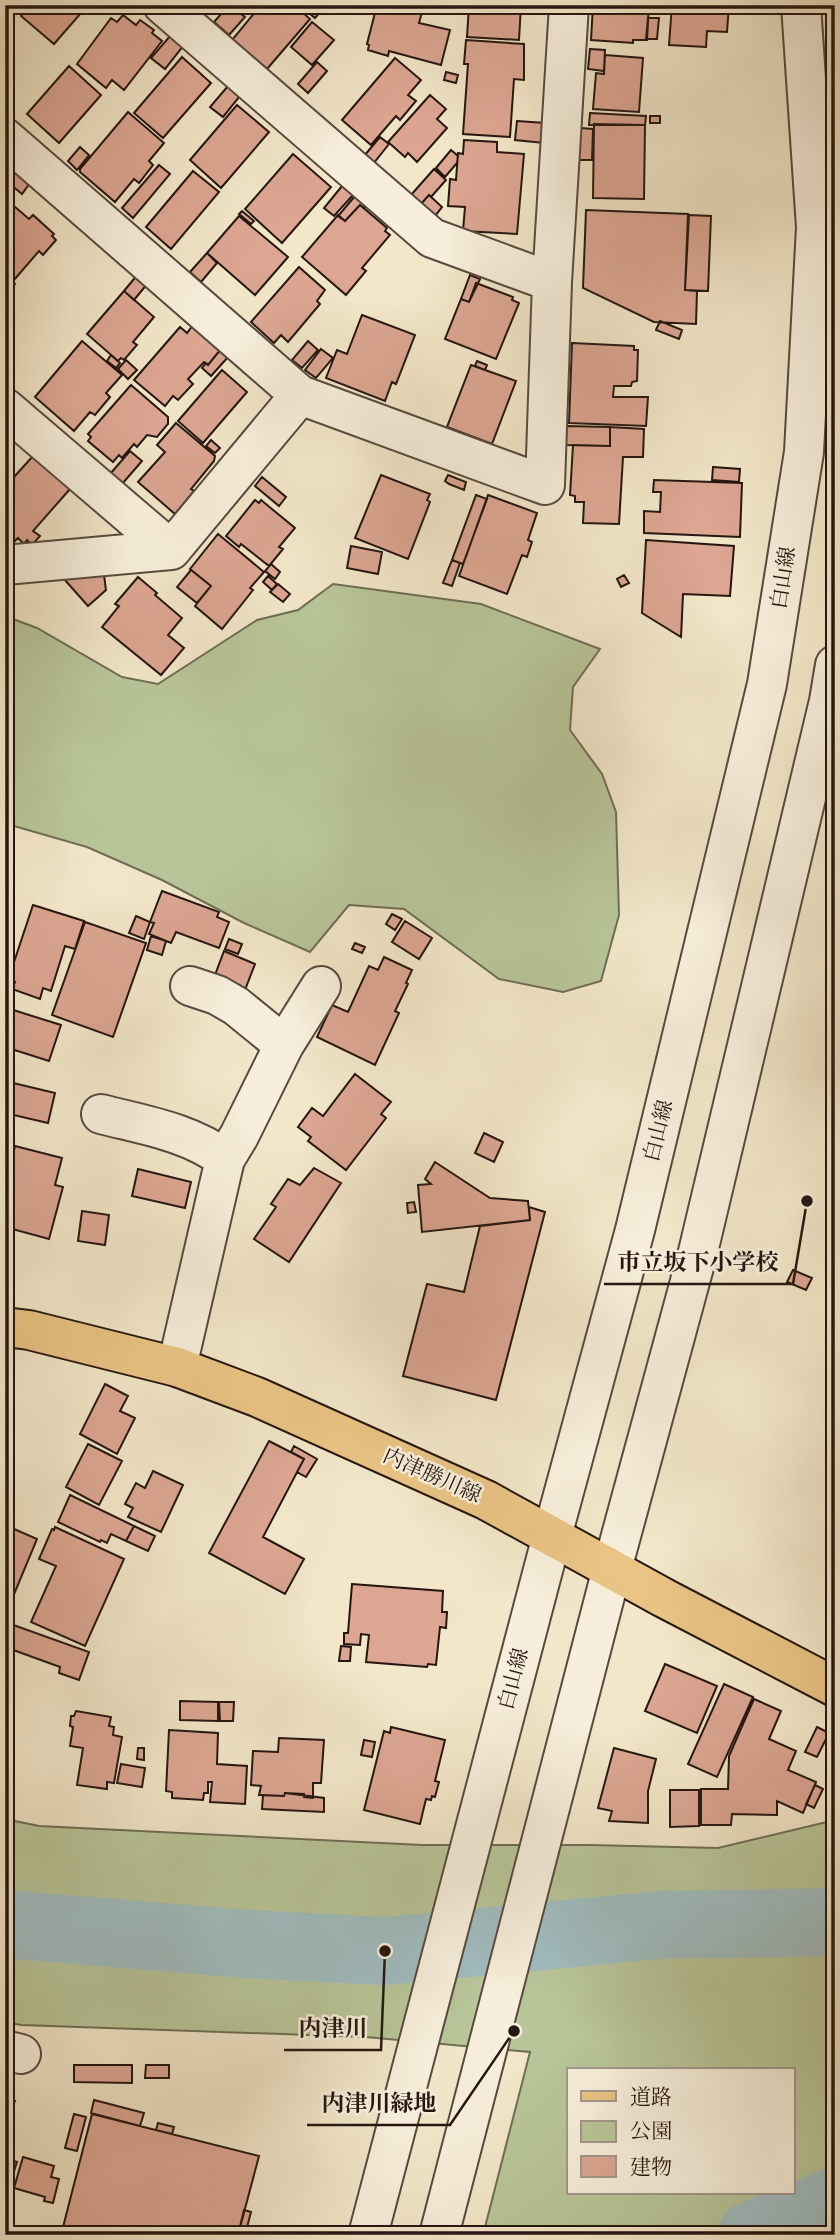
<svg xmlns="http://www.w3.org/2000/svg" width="840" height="2240" font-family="'Libre Bodoni','Noto Serif JP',serif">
	<rect width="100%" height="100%" fill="#f2e7c9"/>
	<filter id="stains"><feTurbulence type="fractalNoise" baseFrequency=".00286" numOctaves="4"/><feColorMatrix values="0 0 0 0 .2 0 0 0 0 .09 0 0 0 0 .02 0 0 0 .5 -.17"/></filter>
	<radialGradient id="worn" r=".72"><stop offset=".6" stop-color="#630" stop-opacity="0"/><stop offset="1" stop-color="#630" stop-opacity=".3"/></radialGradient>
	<path fill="#b8c699" stroke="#6e6e55" stroke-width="2" fill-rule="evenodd" d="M333,584L481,604L600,649L573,687L570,730L602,774L616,812L619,915L601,981L563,992L499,979L404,909L349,905L310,952L244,923L162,880L87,847L14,826L5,831V616L37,628L122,677L158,684L257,620L298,610Z
		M5,1819L39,1826L422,1845H589L718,1848L835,1820V2187L728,2235H483L530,2052L366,2037L21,2025L5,2022ZM569,2070H793V2193H569Z"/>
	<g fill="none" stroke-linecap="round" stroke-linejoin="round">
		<path stroke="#a0bdc1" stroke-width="68" d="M5,1924L246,1944L385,1951L660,1925L835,1922
			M752,2235L835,2201"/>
	</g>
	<path fill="#dca692" stroke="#251611" stroke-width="2" d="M31,5H88L54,44L21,16Z
		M229,5L245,17L229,35L214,22Z
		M261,5H294L310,19L267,69L232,40Z
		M299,5H326L315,18Z
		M377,5H424L419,23L450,30L441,65L389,51L388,56L368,50L369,45L367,44Z
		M469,5H521L519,40L467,37Z
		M593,5H649L647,40H633V43L591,40Z
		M672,5H729L727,32L707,31L706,47L669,45Z
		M123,15L136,25L140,20L154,30L152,33L162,41L124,90L112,80L106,88L77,64L111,18L117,22Z
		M648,18H659L657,39H646Z
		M312,22L334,40L312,65L291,47Z
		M171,35L183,46L165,69L151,58Z
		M466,40L524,44V80L514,79L510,137L463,134L468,64H464Z
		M590,49L605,50L604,71L588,69Z
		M605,55L643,58L639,112L593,109L596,73L604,74Z
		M182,57L211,83L163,138L134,113Z
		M395,58L421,80L408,95L416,101L400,120L396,116L371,145L342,120Z
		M317,62L327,71L308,93L298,84Z
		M69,66L101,95L59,143L27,114Z
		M446,72L458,75L456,83L444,80Z
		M228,86L240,96L223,117L210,107Z
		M430,95L446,109L437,119L447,128L417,162L408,153L405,157L388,142Z
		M237,105L269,132L221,188L190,160Z
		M128,112L164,143L149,161L153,165L139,183L134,179L115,202L80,172V169Z
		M590,113L646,116L645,125H589Z
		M650,116H660V123H650Z
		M517,121L545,123L544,143L515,140Z
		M594,124L645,125L644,199L593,198Z
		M580,128L593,129L592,160H578Z
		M380,137L389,144L373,164L364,156Z
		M464,140L497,142V152L524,154L517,234L463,231L465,207L448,206L450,179L456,180L458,153L463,154Z
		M80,147L89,155L77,170L68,161Z
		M451,150L458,156L457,163L445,177L436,168Z
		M293,154L331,187L282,243L245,209Z
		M159,165L170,174L133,218L122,208Z
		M8,166L30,183L22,194L5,180V170Z
		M434,169L446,180L431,197L429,195L421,204L411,195Z
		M193,171L219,192L171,249L146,227Z
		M342,186L353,195L334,216L324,208Z
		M429,195L442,207L435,216L421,204Z
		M355,196L366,206L364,208L360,205L345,221L338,216Z
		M360,205L387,228L385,231L390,235L362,268L366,271L346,295L302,257L338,215L345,221Z
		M14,206L29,219L33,215L54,234L52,236L56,240L43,255L39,251L14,280L5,272V216Z
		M586,210L688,214L685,290L697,291L696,324L654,322L583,288Z
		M242,211L254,221L251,224L239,214Z
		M689,215L711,216L708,291L685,290Z
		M239,216L288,257L255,295L207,253Z
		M207,253L217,263L201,282L190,272Z
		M299,267L325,290L317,301L320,304L288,342L281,335L274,343L251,322Z
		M138,274L148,283L134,300L124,291Z
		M5,275L15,284L5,295Z
		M470,275L480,279L469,302L461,299Z
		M476,283L513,297L512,300L519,303L496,359L445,339L461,299L469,302Z
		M124,291L154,317L133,342L137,345L124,360L121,358L118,361L87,334Z
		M362,315L415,335L396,384L392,382L385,401L326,378L337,350L347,354Z
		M660,321L682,330L679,339L656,330Z
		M193,325L221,349L208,365L204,362L188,379L193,384L178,400L173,396L165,406L134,380L180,327L187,333Z
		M82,341L122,375L106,393L110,397L95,415L90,412L74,431L35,397Z
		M308,341L318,350L302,368L292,360Z
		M572,343L634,346V350H638L637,381L632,382L631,386H614L613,397H648L646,426L569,423Z
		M221,349L229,356L211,376L202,368L206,363L208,365Z
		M321,349L333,358L316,378L305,370Z
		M111,355L120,363L116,368L107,361Z
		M126,360L137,370L128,379L118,369Z
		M477,361L487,365L485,370L475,366Z
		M471,365L516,381L492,444L447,427Z
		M222,370L247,392L203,443L178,421Z
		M131,385L168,417V424L157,437L147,435L137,447L134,444L122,458L119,455L113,462L88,441L91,437L88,434Z
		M176,423L215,456L214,461L191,489L194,491L175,514L138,482L165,452L157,445Z
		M565,426L610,427V446L564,445Z
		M610,427L644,429L643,457H623L619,524L583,523L584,502H575V496L570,495L573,445L610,446Z
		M5,436L13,443L5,452Z
		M211,440L220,448L215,453L206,446Z
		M130,451L142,461L122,484L110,474Z
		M33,456L70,489L33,531L40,536L32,545L27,540L24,544L18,538L10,546L5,542V487Z
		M713,467L740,469L739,482L712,480Z
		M381,475L430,494L427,500L430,502L408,559L355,538Z
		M448,475L466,482L464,490L449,484L445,481Z
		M262,477L286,497L279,506L255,486Z
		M654,480L742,483L740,537L644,533V511L660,512L661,492H653Z
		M476,495L487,499L463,564L452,560Z
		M488,495L537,513L528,540L532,542L527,557L522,555L507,594L459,576Z
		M255,500L259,503L261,500L295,528L279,547L283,549L269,566L241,544L239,547L226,536Z
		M218,534L264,572L250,588L253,590L222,629L195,606L211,586L190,569Z
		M646,540L734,546L730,596L683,594L681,637L642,613Z
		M351,546L382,552L378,574L347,568Z
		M452,560L460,563L452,586L443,583Z
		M271,564L280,572L275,579L265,571Z
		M191,570L211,586L197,603L177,587Z
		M104,575L106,590L88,606L64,579Z
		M624,575L629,583L621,587L617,579Z
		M268,576L277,584L272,590L263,582Z
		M138,577L157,593L155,595L182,618L168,635L184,648L161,675L102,627L119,606L115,604Z
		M278,584L290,594L283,602L270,592Z
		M162,891L219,912L217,917L229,922L219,948L176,932L171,943L149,934L154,923L150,922Z
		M33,905L84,921L75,949L65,946L51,991L43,988L40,999L12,989L15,982L8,980Z
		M392,914L402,919L395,930L386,924Z
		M136,916L150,922L144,939L129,933Z
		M405,921L432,938L419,959L392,942Z
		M85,922L146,943L113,1037L52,1015Z
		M151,936L166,941L162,955L147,950Z
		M229,939L242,944L238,954L225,949Z
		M355,943L365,947L362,953L352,949Z
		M224,951L255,964L243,995L212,983Z
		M384,957L412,970L406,983L408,984L395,1011L399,1013L375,1065L317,1037L332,1005L348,1012L369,966L378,970Z
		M10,1009L61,1025L49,1061L5,1047V1024Z
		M355,1074L391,1102L381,1114L386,1118L346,1170L308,1141L311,1137L298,1127L312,1108L323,1116Z
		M9,1082L55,1093L48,1123L5,1113V1099Z
		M484,1133L503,1142L494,1162L475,1153Z
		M15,1146L62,1158L55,1185L63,1187L49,1239L5,1227V1205L11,1181L7,1180Z
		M435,1162L490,1198L528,1201L530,1220L422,1232L418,1185L431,1184L425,1179Z
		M314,1168L341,1183L289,1262L254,1239L276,1207L271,1204L288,1179L300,1185Z
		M138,1169L191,1182L185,1208L132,1196Z
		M414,1202L416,1212L408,1213L407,1203Z
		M529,1207L545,1212L496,1400L403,1376L427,1284L464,1292L480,1226L530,1220Z
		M82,1211L109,1215L105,1245L78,1241Z
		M793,1270L812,1278L806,1290L787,1282Z
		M105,1384L128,1396L120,1411L135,1418L117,1454L80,1434Z
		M269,1441L304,1459L263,1537L304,1559L285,1594L209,1553Z
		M88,1444L122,1461L99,1505L66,1487Z
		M294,1446L317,1459L306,1477L297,1472L304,1459L291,1452Z
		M153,1471L183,1485L161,1532L128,1517L133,1508L125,1504L136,1483L145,1488Z
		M70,1495L134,1526L126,1541L111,1534L107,1543L101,1540L100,1542L58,1522Z
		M5,1525L37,1539L10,1604L5,1602Z
		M134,1526L155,1536L148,1551L126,1541Z
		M55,1527L124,1559L85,1646L31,1622L56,1566L39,1559L52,1529L54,1530Z
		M352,1584L443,1591L442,1612H447L446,1628L440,1627L436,1665L428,1664L427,1667L366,1662L369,1635L361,1634L360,1645L344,1644V1633H348Z
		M5,1622L89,1652L79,1680L59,1673L60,1667L5,1647Z
		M341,1646L351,1647L350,1661H339Z
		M665,1664L717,1686L697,1733L645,1711Z
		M724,1684L753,1697L717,1777L688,1764Z
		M754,1699L781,1711L769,1739L796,1751L788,1770L816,1782L803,1813L777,1801V1815L732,1814L731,1825H701V1789H728L729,1756Z
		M180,1701L218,1702V1721L180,1720Z
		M219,1702H234L233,1721H220Z
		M76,1711L111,1717L109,1726L114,1727L113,1735L122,1737L114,1783L107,1782V1789L77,1785L83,1748L70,1746L73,1727L70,1726L71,1716H74Z
		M391,1727L445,1740L435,1781L439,1782L435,1797L432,1796L431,1800L426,1799L420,1824L364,1810L384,1731L390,1733Z
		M817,1727L829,1733L817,1757L805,1752Z
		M169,1730L218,1733L217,1764L247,1766L245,1804L210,1802L212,1782H208V1793H204L203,1800L172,1798V1792L166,1791Z
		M279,1738L324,1740L321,1783H313V1798L304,1797V1794L285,1793L284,1796L259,1795L261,1786L251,1785L253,1751L278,1752Z
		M364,1740L375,1742L372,1757L361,1755Z
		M138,1748H144V1760L137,1759Z
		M614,1748L656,1759L648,1791V1823L609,1821L612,1811L598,1808Z
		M121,1764L145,1768L142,1787L117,1783Z
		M815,1785L823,1789L814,1808L806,1804Z
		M670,1790H699V1826L670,1827Z
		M285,1793L324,1798V1812L262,1809L263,1795L284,1796Z
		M74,2065H132V2083L74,2082Z
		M146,2065H169V2078H145Z
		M8,2098L15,2101L11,2109L5,2106Z
		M94,2100L144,2113L140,2126L91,2113Z
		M74,2114L86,2117L77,2151L65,2148Z
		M92,2114L259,2156L238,2235H61Z
		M158,2123L174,2127L172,2134L156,2130Z
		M23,2157L54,2166L51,2177L59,2179L53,2203L44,2201L45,2197L14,2188Z
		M5,2158L17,2162L11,2181L5,2180Z
		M244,2210L251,2212L245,2235H238Z"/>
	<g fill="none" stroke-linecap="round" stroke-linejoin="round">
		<g stroke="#584a3f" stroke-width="42">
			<path id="minor" d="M163,5L432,238L552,282
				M5,138L300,395
				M5,408L171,550
				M5,565L171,550L300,395L545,485L552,282L569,5
				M190,986L217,995L236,1006L284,1045
				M101,1114C143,1125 190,1132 225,1159
				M177,1367L225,1159L239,1136L284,1045L321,986
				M5,2050L21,2054
				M368,2235L552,1536L635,1230L767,684L804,452L816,227L801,5
				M439,2235L612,1569L698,1252L829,701L835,665"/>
		</g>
		<g stroke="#251611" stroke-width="42">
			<path id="major" d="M5,1327L29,1330L177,1367L257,1397L486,1500L664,1598L835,1687"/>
		</g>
		<use href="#minor" stroke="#f7efdc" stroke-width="38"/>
		<use href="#major" stroke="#e9c484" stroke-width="38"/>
	</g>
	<g text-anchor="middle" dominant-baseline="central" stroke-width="5" stroke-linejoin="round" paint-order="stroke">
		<g font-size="21" fill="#251611" stroke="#f7efdc">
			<text transform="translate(784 578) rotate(-81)">白山線</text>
			<text transform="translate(659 1131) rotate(-76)">白山線</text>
			<text transform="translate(432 1476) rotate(24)">内津勝川線</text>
			<text transform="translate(514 1679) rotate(-75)">白山線</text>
		</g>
	</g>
	<path fill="none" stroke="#251611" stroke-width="2.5" d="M807 1201L793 1284H604M385 1951L381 2050H284M514 2031L450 2125H307"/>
	<g fill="#251611" stroke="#f7efdc" stroke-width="2.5">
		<circle cx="807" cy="1201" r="7"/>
		<circle cx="385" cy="1951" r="7"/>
		<circle cx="514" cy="2031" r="7"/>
	</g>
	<g font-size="23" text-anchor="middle" font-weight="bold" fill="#251611" stroke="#f7efdc" stroke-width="5" stroke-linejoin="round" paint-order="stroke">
		<text x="698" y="1270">市立坂下小学校</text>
		<text x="333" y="2036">内津川</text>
		<text x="379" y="2111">内津川緑地</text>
	</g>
	<rect width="840" height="2240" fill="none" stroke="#f2e7c9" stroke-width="28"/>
	<rect x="7" y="7" width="826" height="2226" fill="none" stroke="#251611" stroke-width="3.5"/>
	<rect x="14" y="14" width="812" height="2212" fill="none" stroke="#251611" stroke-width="2"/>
	<rect x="567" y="2068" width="228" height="126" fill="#f7efdc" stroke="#a3988b" stroke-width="2"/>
	<rect x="581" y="2091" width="35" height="10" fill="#e9c484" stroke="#a3988b" stroke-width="2"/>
	<text x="630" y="2104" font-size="21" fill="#251611">道路</text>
	<rect x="581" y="2121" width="35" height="21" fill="#b8c699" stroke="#a3988b" stroke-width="2"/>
	<text x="630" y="2138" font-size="21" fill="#251611">公園</text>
	<rect x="581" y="2156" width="35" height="21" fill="#dca692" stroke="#a3988b" stroke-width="2"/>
	<text x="630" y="2174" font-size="21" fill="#251611">建物</text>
	<rect width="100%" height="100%" filter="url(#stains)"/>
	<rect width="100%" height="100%" fill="url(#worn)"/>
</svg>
